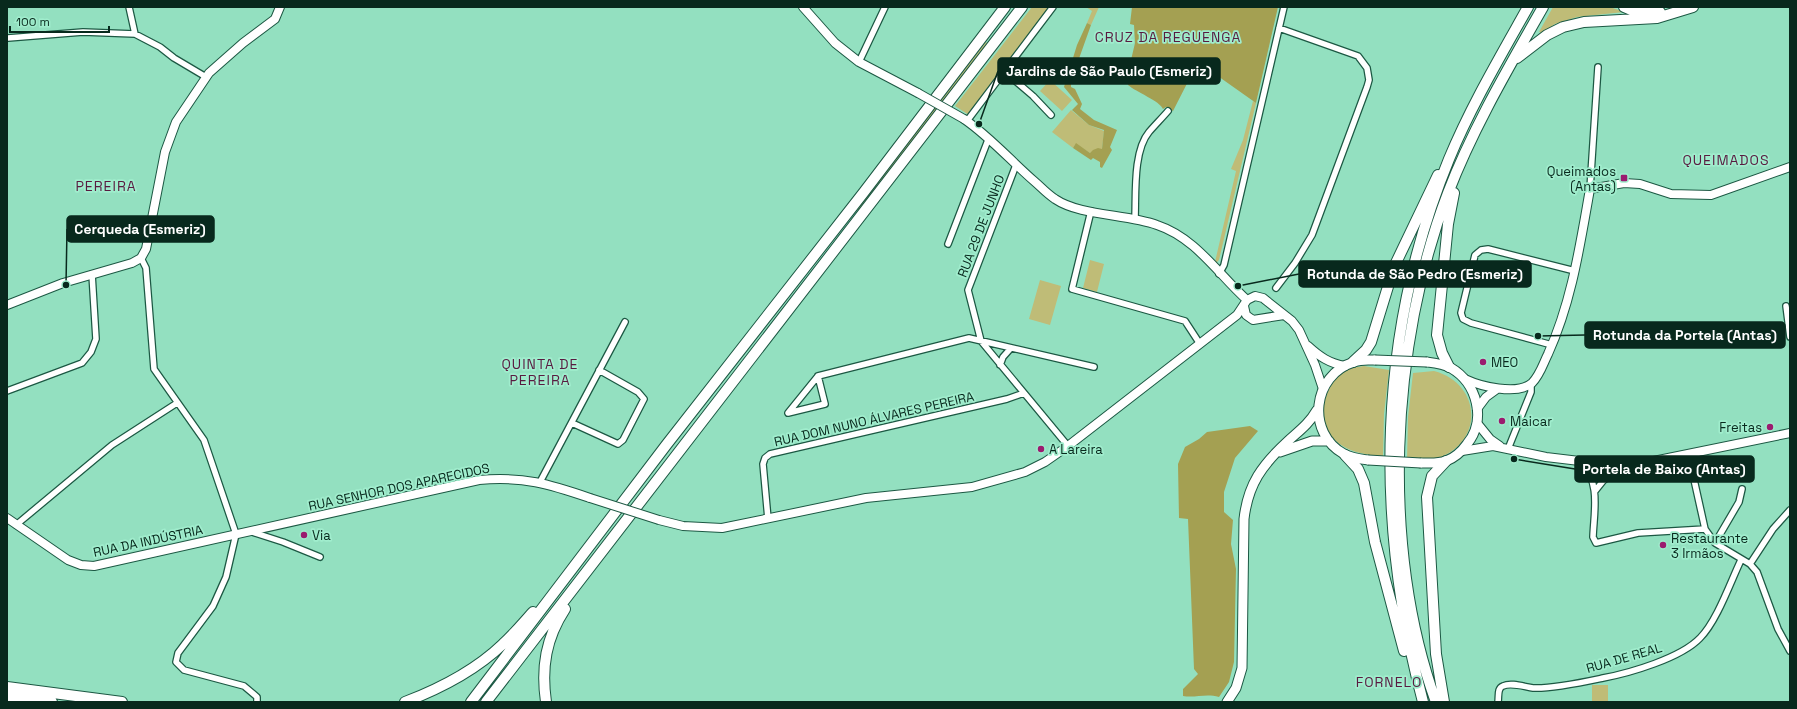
<svg xmlns="http://www.w3.org/2000/svg" width="1797" height="709" font-family="'Space Grotesk',sans-serif">
	<rect width="100%" height="100%" fill="#93e0c0"/>
	<path fill="#bfbc77" d="M1032,7H1049L969,115L955,106Z
		M1086,7H1099L1091,25L1087,23L1092,11Z
		M1553,7H1610L1624,12L1577,17L1555,24L1542,33L1539,32Z
		M986,42L988,44L859,211L857,209Z
		M1050,80L1072,100L1062,111L1040,91Z
		M1253,101L1256,103L1219,260L1217,262H1215L1236,171L1231,169L1243,140Z
		M1071,110L1089,125L1104,131L1102,150L1090,153L1076,144L1073,148L1052,132Z
		M1090,260L1104,264L1097,292L1083,288Z
		M1040,280L1061,286L1050,325L1029,319Z
		M1364,366L1389,370L1384,414L1383,457C1364,454 1344,452 1331,436C1315,416 1326,382 1346,370C1352,367 1359,367 1364,366Z
		M1434,371C1480,383 1485,439 1441,457C1431,461 1417,459 1407,460L1408,417L1413,373Z
		M1592,685H1608V702H1592Z"/>
	<path fill="#a4a052" d="M1132,7H1278L1256,103L1198,62L1173,111L1166,107L1163,109C1160,101 1136,92 1128,85L1127,77L1135,43L1134,25L1130,24Z
		M1087,23L1091,25L1071,81V87L1075,89L1082,104L1080,109L1094,120L1117,130L1110,147L1112,150L1102,168L1100,167V162L1093,158L1091,160L1073,148L1076,143L1090,153L1093,150L1098,148L1102,149L1104,130L1089,125L1072,110L1078,104L1064,87L1077,45Z
		M1250,426L1258,431L1235,458L1224,492V512L1233,520L1231,544L1236,569L1234,662L1229,682L1219,697C1206,693 1196,698 1183,696V689L1198,674L1194,669L1188,519L1179,518L1178,464L1185,447L1199,439L1207,432Z"/>
	<g fill="none" stroke-linecap="round" stroke-linejoin="round">
		<g stroke="#1c5843" stroke-width="8">
			<path id="street" d="M129,7L135,34
				M8,38L83,32L135,34L160,47L174,58L206,77
				M859,62L885,7
				M1005,72L1033,96L1051,115
				M967,121L1053,7
				M1016,165L968,290L981,341L1068,446
				M1590,189L1598,67
				M1091,211L1072,289L1185,321L1200,344
				M1135,218C1136,194 1133,151 1149,132C1155,125 1162,118 1168,111
				M948,244L988,140
				M141,258L146,268L154,369L204,440L236,534L226,577L213,606L178,653L176,662L184,670L244,686L257,697V702
				M1219,274L1224,265L1284,7
				M1276,288L1295,263L1312,235L1367,87L1369,80L1367,68L1358,56L1279,28
				M1786,306L1790,337
				M1552,345L1471,323L1463,319L1461,313L1475,255L1481,250L1488,249L1575,271
				M1000,365L1003,357L1011,348
				M818,376L825,404L788,413L818,376L969,338L1094,367
				M7,391L82,363L91,352L96,339L92,274
				M572,423L618,444L623,440L644,399L638,392L599,370
				M1508,449L1531,392V384
				M1679,457L1680,461L1691,466
				M1581,462C1601,483 1594,511 1593,537L1596,543L1638,533L1705,529
				M1691,466L1705,529L1715,543L1750,564L1757,572L1778,629L1790,651
				M1691,466L1696,461L1697,453
				M540,482L625,322
				M1595,491L1603,481L1623,465
				M768,519L763,464L765,458L770,454L1007,399L1024,393
				M16,525L112,445L177,403
				M252,532L283,542L320,557
				M1715,543L1739,502L1742,489
				M1750,564L1773,529L1790,510
				M1498,702C1499,696 1497,688 1503,686C1511,682 1525,687 1533,688C1552,689 1584,682 1603,678C1630,673 1681,658 1700,638C1717,621 1730,583 1741,560"/>
		</g>
		<g stroke="#1c5843" stroke-width="10">
			<path id="secondary" d="M803,7L835,43L859,62L918,93
				M964,119C989,136 1011,161 1034,181C1041,187 1047,194 1055,199C1080,216 1127,214 1157,225C1196,238 1218,274 1247,300
				M7,305L63,283L132,263L141,258L146,249L165,152L176,122L209,73L243,43L275,19L280,7
				M1244,306L1246,315L1253,320L1284,315
				M1308,346C1320,357 1329,363 1345,366
				M1465,379C1480,386 1517,396 1532,383C1540,375 1543,364 1548,354C1572,301 1580,245 1590,189L1624,183L1640,184L1671,194L1711,195L1790,167
				M1477,409L1486,397L1497,389
				M1477,423L1490,439L1500,446
				M1462,451L1493,446L1546,457L1613,465H1634L1790,433
				M7,518L68,560L81,565L94,566L479,480C523,476 549,484 590,498
				M659,520L683,526L722,528L866,498L972,487L1025,472L1045,462L1068,446L1237,315L1247,300L1255,296L1263,298L1292,321L1299,330L1315,365L1323,389"/>
		</g>
		<g stroke="#1c5843" stroke-width="11">
			<path id="primary" d="M1280,452L1312,441H1329
				M1368,460C1360,459 1351,458 1344,454C1306,433 1312,375 1354,362C1361,359 1368,360 1375,360
				M1421,463C1429,463 1438,464 1446,461C1454,458 1462,451 1467,444C1487,420 1477,383 1451,368C1444,364 1435,363 1427,362
				M1227,702L1236,688L1242,668L1244,519C1248,484 1262,465 1288,441C1299,431 1309,424 1317,410"/>
		</g>
		<g stroke="#1c5843" stroke-width="12">
			<path id="highway" d="M1624,7L1631,10L1660,12
				M1517,58L1547,35L1563,27L1584,22L1657,18L1693,7
				M1353,362L1366,350L1371,342L1394,267L1438,175
				M1449,367L1442,353L1437,335L1448,224L1454,193
				M1345,455L1358,469L1364,483L1375,542L1404,651
				M7,687L122,702
				M7,696L52,702
				M405,702C439,689 476,670 503,644C514,634 523,623 533,612
				M471,702L667,444L864,192L1005,7
				M486,702L1022,7
				M546,702C541,667 546,638 565,609
				M1423,702C1375,521 1377,334 1449,159C1471,106 1500,57 1528,7
				M1436,702C1380,549 1390,344 1448,193C1473,128 1509,67 1543,7
				M1444,702L1436,654L1427,497L1432,476L1446,461"/>
		</g>
		<use href="#street" stroke="#fff" stroke-width="5.5"/>
		<use href="#secondary" stroke="#fff" stroke-width="8"/>
		<use href="#primary" stroke="#fff" stroke-width="9"/>
		<use href="#highway" stroke="#fff" stroke-width="10"/>
		<g stroke="#1c5843" stroke-width="10" stroke-linecap="butt">
			<path id="secondary-bridge" d="M918,93L964,119
				M590,498L659,520"/>
		</g>
		<g stroke="#1c5843" stroke-width="11" stroke-linecap="butt">
			<path id="primary-bridge" d="M1375,360L1427,362
				M1368,460L1421,463"/>
		</g>
		<use href="#secondary-bridge" stroke="#fff" stroke-width="8"/>
		<use href="#primary-bridge" stroke="#fff" stroke-width="9"/>
	</g>
	<g fill="#9b1b6f" stroke="#a0edcd" stroke-width="1.5">
		<rect x="1620" y="174" width="8" height="8" rx="2"/>
		<circle cx="1483" cy="362" r="4"/>
		<circle cx="1502" cy="421" r="4"/>
		<circle cx="1770" cy="427" r="4"/>
		<circle cx="1041" cy="449" r="4"/>
		<circle cx="304" cy="535" r="4"/>
		<circle cx="1663" cy="545" r="4"/>
	</g>
	<g text-anchor="middle" dominant-baseline="central" stroke-width="3.5" stroke-linejoin="round" paint-order="stroke">
		<g font-size="13" fill="#08291d" stroke="#a0edcd" text-anchor="start">
			<text x="1616" y="171" text-anchor="end">Queimados<tspan x="1616" dy="15">(Antas)</tspan></text>
			<text x="1491" y="362">MEO</text>
			<text x="1510" y="421">Maicar</text>
			<text x="1762" y="427" text-anchor="end">Freitas</text>
			<text x="1049" y="449">A Lareira</text>
			<text x="312" y="535">Via</text>
			<text x="1671" y="538">Restaurante<tspan x="1671" dy="15">3 Irmãos</tspan></text>
		</g>
		<g font-size="13" fill="#08291d" stroke="#a0edcd">
			<text transform="translate(981 226) rotate(-69)">RUA 29 DE JUNHO</text>
			<text transform="translate(874 419) rotate(-13)">RUA DOM NUNO ÁLVARES PEREIRA</text>
			<text transform="translate(399 487) rotate(-12)">RUA SENHOR DOS APARECIDOS</text>
			<text transform="translate(148 541) rotate(-12)">RUA DA INDÚSTRIA</text>
			<text transform="translate(1624 658) rotate(-16)">RUA DE REAL</text>
		</g>
		<g font-size="14" letter-spacing="1" fill="#581b40" stroke="#a0edcd">
			<text x="1168" y="37">CRUZ DA REGUENGA</text>
			<text x="1726" y="160">QUEIMADOS</text>
			<text x="106" y="186">PEREIRA</text>
			<text x="540" y="364">QUINTA DE<tspan x="540" dy="16">PEREIRA</tspan></text>
			<text x="1389" y="682">FORNELO</text>
		</g>
	</g>
	<path fill="none" stroke="#08291d" stroke-width="1.5" d="M979 124L998 71M66 285L67 229M1238 286L1299 274M1538 336L1585 335M1514 459L1575 469"/>
	<g fill="#08291d" stroke="#a0edcd" stroke-width="1.5">
		<circle cx="979" cy="124" r="4"/>
		<circle cx="66" cy="285" r="4"/>
		<circle cx="1238" cy="286" r="4"/>
		<circle cx="1538" cy="336" r="4"/>
		<circle cx="1514" cy="459" r="4"/>
	</g>
	<g fill="#08291d" stroke="#08291d" stroke-width="1.5">
		<rect x="998" y="58" width="222" height="26" rx="4"/>
		<rect x="67" y="216" width="147" height="26" rx="4"/>
		<rect x="1299" y="261" width="232" height="26" rx="4"/>
		<rect x="1585" y="322" width="200" height="26" rx="4"/>
		<rect x="1575" y="456" width="179" height="26" rx="4"/>
	</g>
	<g font-size="14" text-anchor="middle" font-weight="bold" fill="#fff">
		<text x="1109" y="76">Jardins de São Paulo (Esmeriz)</text>
		<text x="140" y="234">Cerqueda (Esmeriz)</text>
		<text x="1415" y="279">Rotunda de São Pedro (Esmeriz)</text>
		<text x="1685" y="340">Rotunda da Portela (Antas)</text>
		<text x="1664" y="474">Portela de Baixo (Antas)</text>
	</g>
	<rect width="1797" height="709" fill="none" stroke="#08291d" stroke-width="16"/>
	<path d="M10 26v6h99v-6" fill="none" stroke="#08291d" stroke-width="2"/>
	<text x="16" y="26" font-size="12" fill="#08291d" stroke="#a0edcd" stroke-width="3" paint-order="stroke">100 m</text>
</svg>
